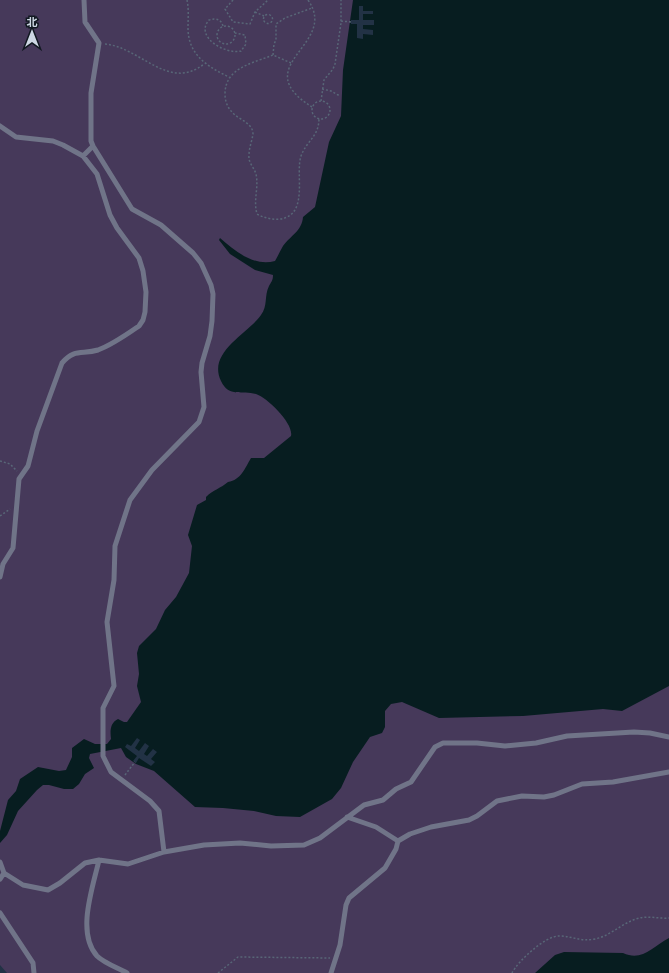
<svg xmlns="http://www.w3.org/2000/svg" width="669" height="973" font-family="Poppins,'Noto Sans SC',sans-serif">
	<rect width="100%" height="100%" fill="#223245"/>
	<path fill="#46395a" d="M0,0H669V973H7L0,965Z"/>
	<path fill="#071d20" d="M353,0H669V686L622,711L603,709L523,716L439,718L402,702L391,704L385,711V727L382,733L370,737L353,762L341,788L332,799L300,817L276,816L254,811L223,808L195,807L154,771L136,764L126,757L121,748L90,754L89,758L94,768L85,774L79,784L73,789H64L49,785H43L37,790L18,811L7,835L0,843V831L8,800L16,791L20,779L38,767L59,771L66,770L72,757V748L84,739L95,744H107L111,739C110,731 110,723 118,719L124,722H127L141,702L137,686L139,674L137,653L139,646L156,629L165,610L176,597L189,573L192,546L188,535L197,505L206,500V497C213,490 221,488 228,482C241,480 245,468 251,458H264L291,436C294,424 268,398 256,394C242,390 229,398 221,381C207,352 248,334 261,315C268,306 264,296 269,286C271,282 273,281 273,275L255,270L230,254L219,240L220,238C235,251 254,267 275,261C278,256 280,251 283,246C290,236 302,231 303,217L315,207L329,142L341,116L343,70Z
		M669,938V973H535L555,955L564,952L623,953C642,962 652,947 669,938Z"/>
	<path fill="#223245" d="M359,6H363V11H373V14H363V20H374V25H363V29L373,30V35L363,34V39L357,38V24H351V20H359Z
		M137,738L140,740L135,748L139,751L145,743L149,746L144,754L147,756L153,749L157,752L151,759L155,762L151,766L139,758L136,763L133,761L137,756L125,747L127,744L131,746Z"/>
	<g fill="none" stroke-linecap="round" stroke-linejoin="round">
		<path stroke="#586677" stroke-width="1.5" stroke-dasharray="2 2" stroke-linecap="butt" d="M187,0C189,9 188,19 188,28C188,55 208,67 229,77
			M233,0L225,9L233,22L250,24L255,12L268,0
			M308,0C340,45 245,65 312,107
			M255,12L264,16
			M263.5 19a4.5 4.5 0 1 1 9 0a4.5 4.5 0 1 1-9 0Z
			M341,21L351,22
			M217 35a9 9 0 1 1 18 0a9 9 0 1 1-18 0Z
			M223,26C221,19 216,18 209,20C194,37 226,55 241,51L246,44L245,35L235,33
			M105,44C140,47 169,92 204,64
			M273,55L274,44L276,40V24L285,18L312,8
			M291,63L273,55C254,63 225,67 225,94C225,102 228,109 235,115C241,120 253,124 253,134C252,141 249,148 249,155C248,163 254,167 256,174C259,188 253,200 257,214C264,218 273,220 281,219C309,214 295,174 301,156C307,140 319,137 319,118
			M322,89L331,91L340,96
			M321,101L324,80L333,69L335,64L341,23V0
			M312 110a9 9 0 1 1 18 0a9 9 0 1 1-18 0Z
			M0,461L10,464L17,471
			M0,516L10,509
			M125,775L135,762
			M218,973L238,957L330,958
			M512,973C518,961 545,936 559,936C572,936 581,942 595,939C610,936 621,924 636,919C647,915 658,919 669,918"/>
		<path stroke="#707488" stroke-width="5" d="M84,0L85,22L99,43L91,93V141L93,146L132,209L161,225L193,253L201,263L211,285L213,294L212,321L210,336L202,363L201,372L204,407L199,422L152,470L130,500L115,546L114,580L107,622L114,686L103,708V756L111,772L150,801L159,811L164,852L204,845L240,843L271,846L304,845L320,838L364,805L383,800L396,789L411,782L435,747L443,743H477L505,746L536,743L567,736L634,732L650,733L669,737
			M0,126L16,137L53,141L63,145L83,156L97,174L110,215L117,228L139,258L143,271L146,292L145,312L143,320L139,326C126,335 112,345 98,350C82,355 75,348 62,363L37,431L28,466L19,479L13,548L3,564L0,577
			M83,156L93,146
			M347,817L376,827L398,841
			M99,860C93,887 76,933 97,956C104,963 118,968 127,973
			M0,862L4,873L0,879
			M4,873L23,885L48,890L60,883L85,863L99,860L128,864L164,852
			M0,913L33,963L34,973
			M331,973L340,945L346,905L349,898L385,868L396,849L398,841L410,834L431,827L469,820L477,816L497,801L522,796L544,797L554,795L582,784L613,782L669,772"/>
	</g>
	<g transform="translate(32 32)" stroke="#121922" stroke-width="3" paint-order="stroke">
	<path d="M0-3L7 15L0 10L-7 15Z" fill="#ced8e4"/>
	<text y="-6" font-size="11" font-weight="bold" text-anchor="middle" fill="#ced8e4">北</text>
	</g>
</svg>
